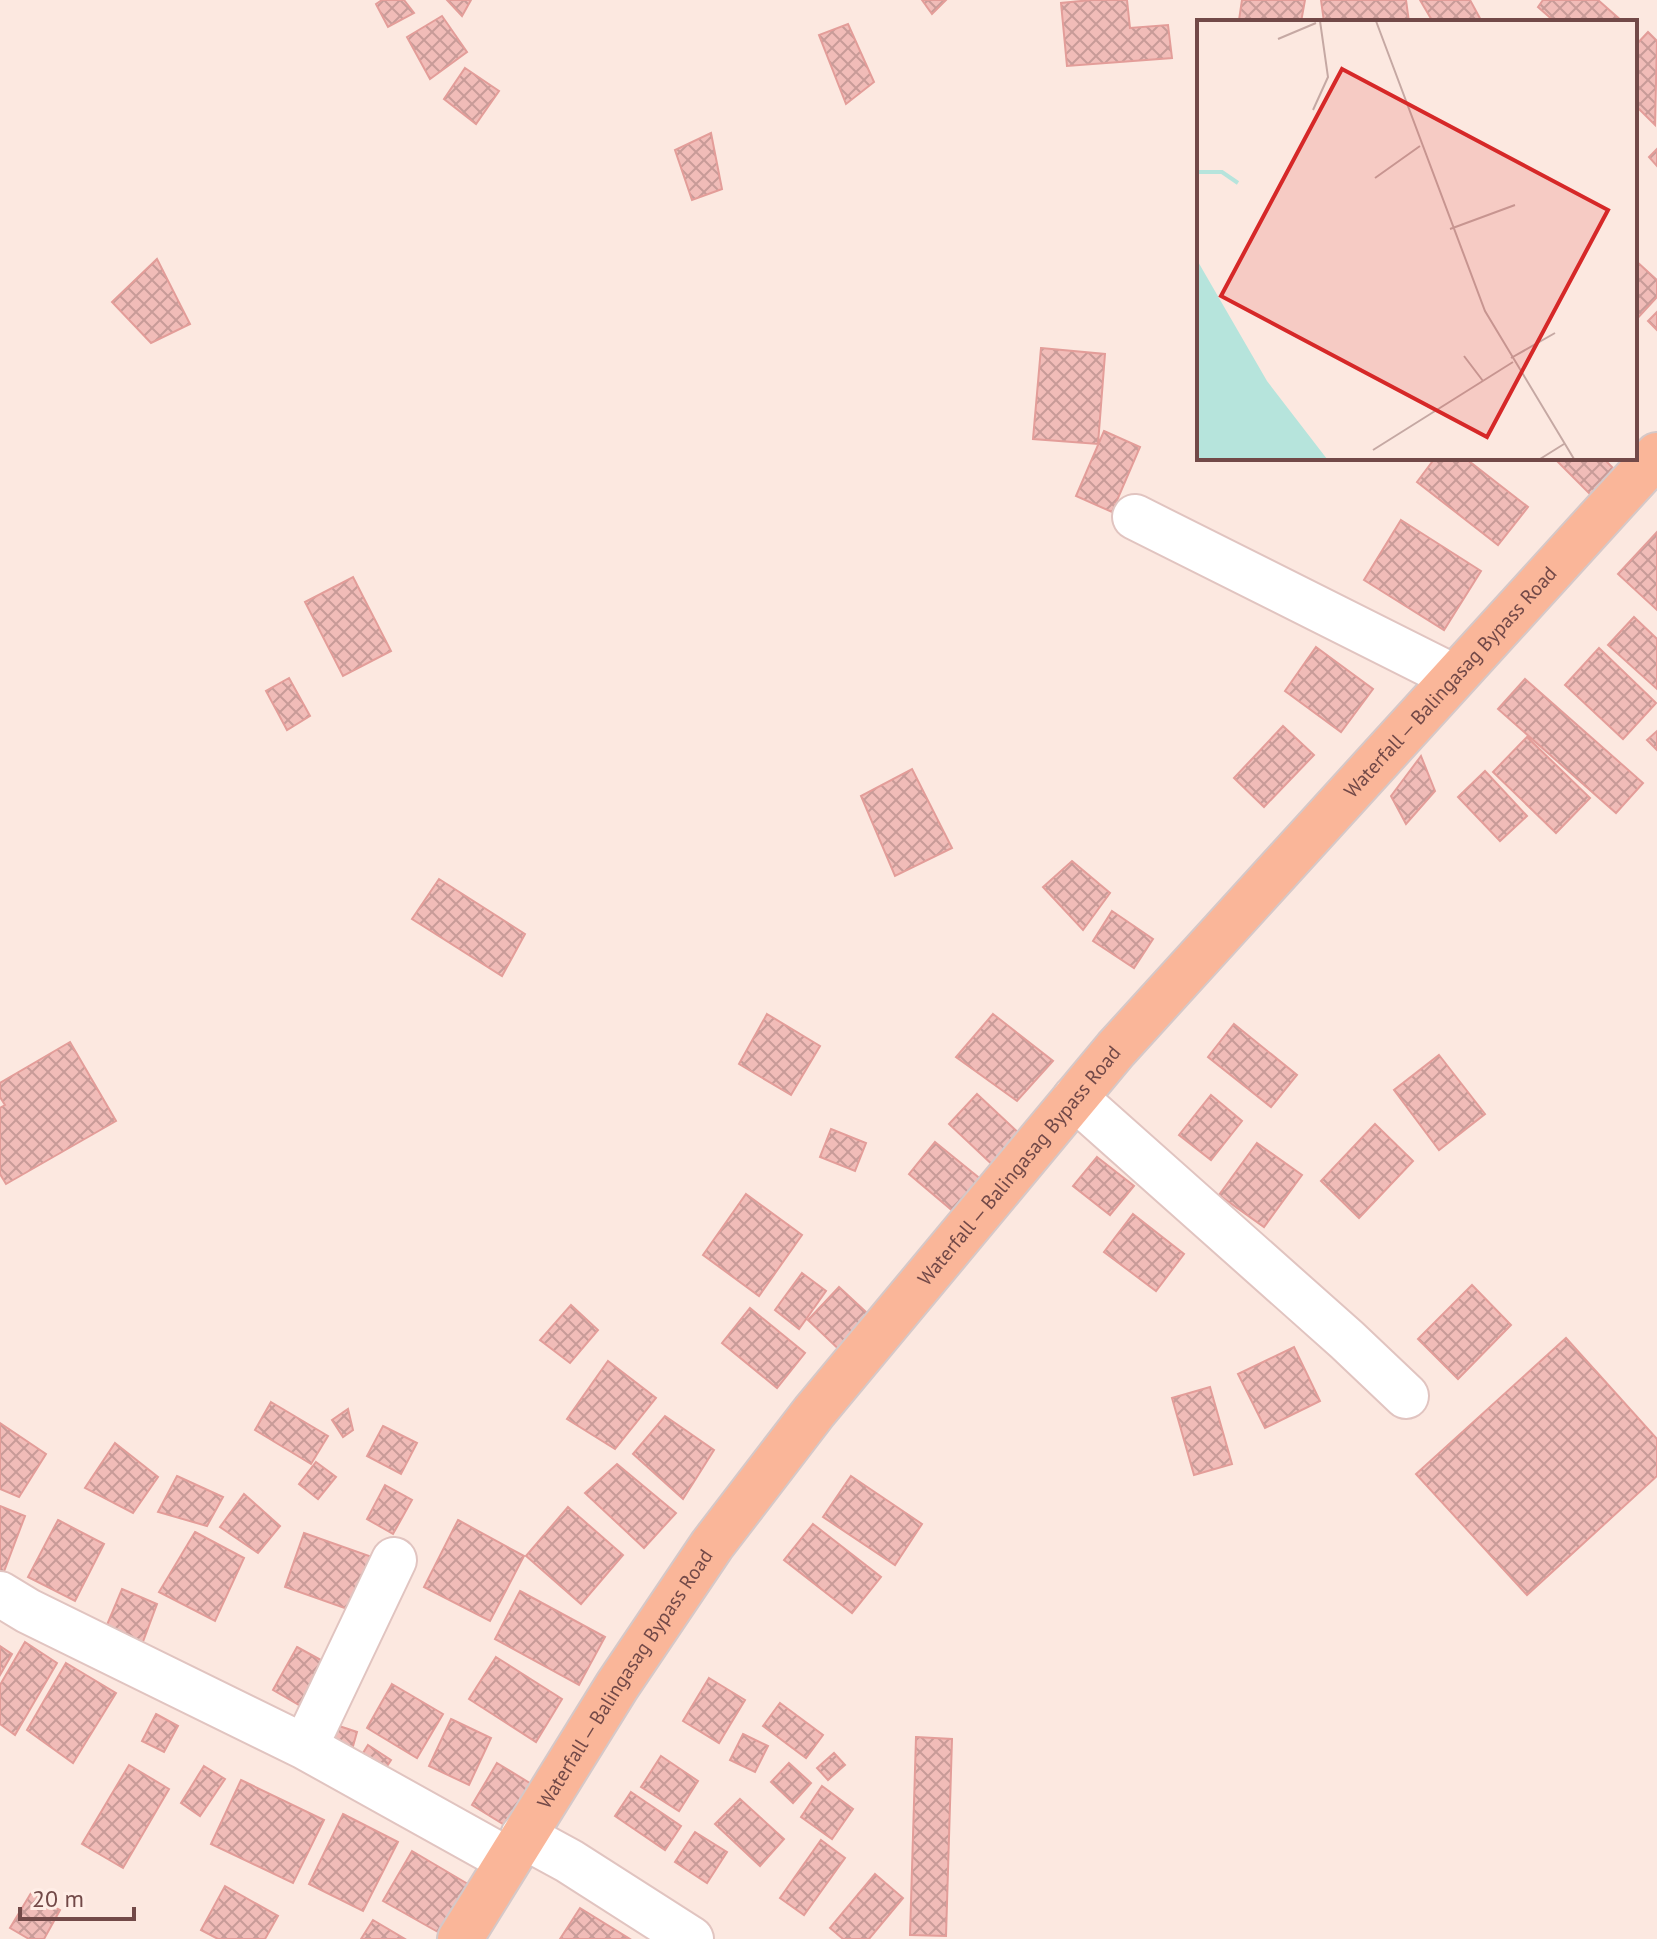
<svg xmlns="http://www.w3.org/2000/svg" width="1657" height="1939" font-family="'PT Sans',sans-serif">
	<defs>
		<pattern id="building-cross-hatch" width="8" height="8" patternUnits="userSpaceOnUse" patternTransform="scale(2)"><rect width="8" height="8" fill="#f1bcb8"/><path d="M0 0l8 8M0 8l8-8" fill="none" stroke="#c89b98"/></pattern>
	</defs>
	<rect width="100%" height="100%" fill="#fce8e0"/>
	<path fill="url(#building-cross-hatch)" stroke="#e39d99" stroke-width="2" d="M382,0H404L414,13L388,27L376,4Z
		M447,0H471L462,16Z
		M922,0H946L932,14Z
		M1091,0H1127L1130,28L1168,25L1172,58L1067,66L1061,3Z
		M1242,0H1305L1301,22L1239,20Z
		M1321,0H1406L1409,22H1324Z
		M1420,0H1470L1482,22H1433Z
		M1543,0H1598L1623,22H1555L1538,7Z
		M442,16L467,52L430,79L407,37Z
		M848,24L874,82L846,104L819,35Z
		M1648,32L1657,41L1655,125L1635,105V46Z
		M465,68L499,91L476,124L444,99Z
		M711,133L722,189L692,200L675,150Z
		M1657,149V166L1649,157Z
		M157,259L190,324L151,343L112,302Z
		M1635,260L1657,280V297L1635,321Z
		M1657,312V330L1648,321Z
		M1041,348L1105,354L1098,444L1033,439Z
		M1104,431L1140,447L1112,512L1076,496Z
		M1435,458H1465L1528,507L1498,545L1417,482Z
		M1554,458H1603L1616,471L1591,495Z
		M1401,520L1481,571L1444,630L1364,580Z
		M1657,532V610L1618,574Z
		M353,577L391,651L343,676L305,602Z
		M1634,617L1657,639V689L1608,645Z
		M1316,647L1373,689L1341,732L1285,691Z
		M1599,648L1656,703L1623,739L1565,685Z
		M289,678L310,716L287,730L266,691Z
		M1525,679L1643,783L1616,813L1498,709Z
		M1283,726L1314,755L1264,807L1234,778Z
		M1657,731V750L1647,740Z
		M1527,737L1590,798L1556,833L1493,772Z
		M1421,756L1435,791L1406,824L1391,796Z
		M912,769L952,848L895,876L861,796Z
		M1485,771L1527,816L1500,841L1458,797Z
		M1072,861L1110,893L1083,930L1043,887Z
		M439,879L525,934L502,976L412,919Z
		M1112,911L1153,939L1134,968L1093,941Z
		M767,1014L820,1046L791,1095L739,1064Z
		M993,1014L1053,1061L1017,1101L956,1057Z
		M1234,1024L1297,1075L1271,1107L1208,1057Z
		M70,1042L116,1121L6,1184L0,1174V1108L5,1105L0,1097V1083Z
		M1439,1055L1485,1114L1439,1150L1394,1090Z
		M977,1094L1025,1139L997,1169L949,1124Z
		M1211,1095L1242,1121L1211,1160L1179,1135Z
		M1375,1124L1413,1161L1359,1218L1321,1181Z
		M831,1129L866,1143L855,1171L820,1157Z
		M935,1142L994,1190L967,1223L909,1174Z
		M1257,1143L1302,1175L1264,1227L1219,1195Z
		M1097,1157L1134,1186L1110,1215L1073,1186Z
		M746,1194L802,1235L759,1296L703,1255Z
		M1133,1214L1184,1254L1156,1291L1104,1252Z
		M802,1273L826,1291L799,1329L775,1310Z
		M1472,1285L1511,1325L1458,1379L1418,1339Z
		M839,1287L878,1323L847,1357L808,1320Z
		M571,1305L598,1330L570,1363L540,1340Z
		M750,1308L805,1353L777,1388L722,1343Z
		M1566,1338L1657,1439V1476L1527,1595L1416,1474Z
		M1294,1347L1320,1401L1265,1428L1238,1374Z
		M608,1361L656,1398L615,1449L567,1419Z
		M1210,1387L1232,1464L1194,1475L1172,1398Z
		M271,1402L328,1436L311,1464L255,1430Z
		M348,1409L353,1430L343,1437L332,1420Z
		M665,1416L714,1450L683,1499L633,1454Z
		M0,1423L46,1454L19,1497L0,1489Z
		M383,1426L417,1443L401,1474L367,1456Z
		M115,1443L158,1477L133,1513L85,1488Z
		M316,1462L336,1477L318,1499L299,1484Z
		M617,1464L676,1513L644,1548L585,1493Z
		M177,1476L223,1497L207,1526L158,1512Z
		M851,1476L922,1524L895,1565L823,1517Z
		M385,1485L412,1500L393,1534L367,1519Z
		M244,1494L280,1526L258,1553L220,1527Z
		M0,1506L25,1516L3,1574L0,1573Z
		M568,1507L623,1555L581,1604L526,1556Z
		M58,1520L104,1544L75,1601L28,1577Z
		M458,1520L524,1556L490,1621L424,1587Z
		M813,1524L881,1577L852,1613L784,1560Z
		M195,1532L244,1558L215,1621L159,1592Z
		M304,1533L375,1558L356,1612L285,1587Z
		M122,1589L157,1604L141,1647L104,1632Z
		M520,1591L605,1637L579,1685L495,1639Z
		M25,1642L57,1663L15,1735L0,1724V1685Z
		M0,1646L12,1654L0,1675Z
		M297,1647L330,1665L306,1709L273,1690Z
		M496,1657L562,1699L536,1742L469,1699Z
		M66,1663L116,1693L73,1763L27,1730Z
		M709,1678L745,1700L719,1743L683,1721Z
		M392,1684L443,1714L417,1758L367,1728Z
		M780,1703L823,1735L806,1758L763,1726Z
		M156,1714L178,1726L164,1752L142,1741Z
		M451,1719L491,1738L469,1785L429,1766Z
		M321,1720L357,1732L350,1757L314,1746Z
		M743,1734L768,1746L755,1772L730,1760Z
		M916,1737L952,1739L946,1936L910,1935Z
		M368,1745L391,1760L378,1780L355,1766Z
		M834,1753L845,1765L828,1780L817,1768Z
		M661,1756L698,1781L679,1811L641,1787Z
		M497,1763L533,1785L508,1827L472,1805Z
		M789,1763L811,1783L793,1803L771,1782Z
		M129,1765L169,1789L123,1868L82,1844Z
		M204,1766L225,1779L200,1816L181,1803Z
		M241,1780L324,1820L293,1883L211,1844Z
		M822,1786L853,1809L832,1839L801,1817Z
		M631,1792L681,1826L665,1850L615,1816Z
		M740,1799L784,1839L760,1866L715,1824Z
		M343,1814L398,1842L363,1911L309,1884Z
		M695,1832L727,1852L707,1883L675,1862Z
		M821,1840L845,1858L804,1915L780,1898Z
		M412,1851L473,1887L445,1936L383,1901Z
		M875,1874L903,1898L869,1939H843L830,1928Z
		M225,1886L278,1916L265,1939H218L201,1930Z
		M31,1893L60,1910L44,1939H29L10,1928Z
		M580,1908L630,1939H560Z
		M373,1920L405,1939H361Z"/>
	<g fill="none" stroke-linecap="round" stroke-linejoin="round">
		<g stroke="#e1c4c0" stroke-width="48">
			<path id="minor" d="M1135,517L1454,677
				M1075,1098L1347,1340L1406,1396
				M0,1594L28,1611L305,1747L508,1860
				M305,1747L394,1560
				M523,1836L569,1861L691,1939"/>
		</g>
		<g stroke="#d5c8c8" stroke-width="48">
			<g id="major">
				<path id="s1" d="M460,1939L617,1686L712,1545L814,1412L1116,1049L1657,455"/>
			</g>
		</g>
		<use href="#minor" stroke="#fff" stroke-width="44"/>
		<use href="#major" stroke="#fab699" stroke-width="44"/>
	</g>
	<g text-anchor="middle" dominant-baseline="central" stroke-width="8" stroke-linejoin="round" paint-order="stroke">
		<g font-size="20" fill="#724948" stroke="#ffede6">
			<text stroke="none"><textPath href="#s1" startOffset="1604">Waterfall ‒ Balingasag Bypass Road</textPath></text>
			<text stroke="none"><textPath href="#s1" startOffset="956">Waterfall ‒ Balingasag Bypass Road</textPath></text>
			<text stroke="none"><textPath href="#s1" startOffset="308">Waterfall ‒ Balingasag Bypass Road</textPath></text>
		</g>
	</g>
	<g transform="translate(1197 20)">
		<rect width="440" height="440" fill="#fce8e0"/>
		<path d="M0,240L70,361L130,439H0Z" fill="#b6e4dc"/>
		<path fill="none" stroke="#b6e4dc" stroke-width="4" d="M0,152H25L41,163"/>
		<path fill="none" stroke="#c5a8a3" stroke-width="2" d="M179,1L288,291L377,439M81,19L119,3M116,90L131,57L123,1M178,158L223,126M253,209L318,185M267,336L286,361M314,338L358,313M176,430L316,342M343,439L367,424"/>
		<path fill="#d62828" fill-opacity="0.15" stroke="#d62828" stroke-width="4" d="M145,49L411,190L290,417L24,276Z"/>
		<rect width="440" height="440" fill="none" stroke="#724948" stroke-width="4"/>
	</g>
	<path d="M20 1907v12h114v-12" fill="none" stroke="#724948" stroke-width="4"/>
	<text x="32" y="1907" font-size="24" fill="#724948" stroke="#ffede6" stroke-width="6" paint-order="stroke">20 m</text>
</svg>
